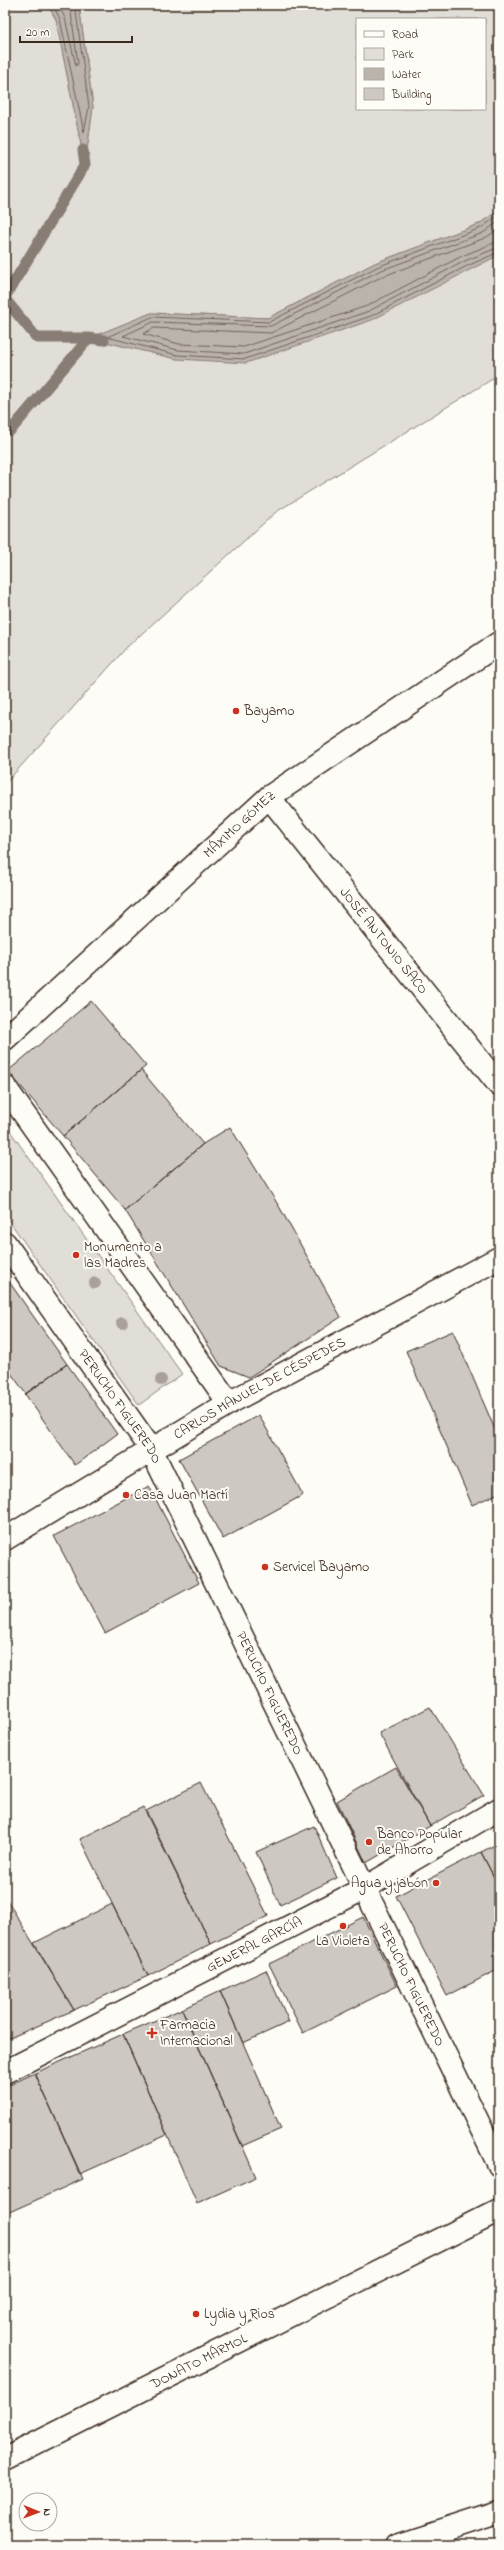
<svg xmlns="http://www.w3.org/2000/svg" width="504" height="2550" font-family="'Indie Flower',sans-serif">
	<rect width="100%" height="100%" fill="#fdfcf7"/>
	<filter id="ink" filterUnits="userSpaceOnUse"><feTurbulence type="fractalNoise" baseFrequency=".025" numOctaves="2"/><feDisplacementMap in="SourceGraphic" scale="8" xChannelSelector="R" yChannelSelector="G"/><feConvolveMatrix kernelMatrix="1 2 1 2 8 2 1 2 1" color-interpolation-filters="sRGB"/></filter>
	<g filter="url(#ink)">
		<path fill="#e1ded7" stroke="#8e847a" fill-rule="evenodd" d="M5,5H48L56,20L85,164L93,107L79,5H499V210L479,224L375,263L268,318L151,313L90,338L177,359L469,269L499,255V375L276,512L127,647L5,784ZM357,19H485V109H357Z
			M5,1124L182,1374L139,1405L5,1215Z"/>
		<path fill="#bbb4ad" stroke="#887d74" d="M48,5H79L93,107L85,165L56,20Z
			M499,210V255L372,320L246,363L177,359L89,338L151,313L268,318L375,263L479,224Z"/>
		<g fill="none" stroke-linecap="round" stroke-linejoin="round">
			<path stroke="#6e6157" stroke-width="1" d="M53,5L60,19L84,132L89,107L75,5
				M58,5L65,18L76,66L78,64L70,5
				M499,215L481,228L377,267L269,322L152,317L107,337L177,355L245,359L371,316L467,266L499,252
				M499,221L483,233L379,271L271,326L153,322L123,336L178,350L244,354L369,311L465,261L499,247
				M499,229L485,238L381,277L271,333L154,328L143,334L179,344L244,347L367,306L462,256L499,241"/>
			<path stroke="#887d74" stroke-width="11" d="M5,297L85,165L83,150
				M5,299L37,338H89
				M5,430H11L89,338L104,340"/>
		</g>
		<path fill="#cdc8c2" stroke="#3b2a1e" d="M91,1001L146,1066L63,1136L8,1071Z
			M141,1070L203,1144L125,1210L63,1136Z
			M230,1127L280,1208L341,1317L249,1377L221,1366L125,1210L203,1144Z
			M5,1276L67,1364L26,1394L5,1365Z
			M453,1331L499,1439V1493L472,1505L406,1351Z
			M67,1364L117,1434L75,1465L25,1394Z
			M259,1415L303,1495L223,1539L179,1459Z
			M149,1486L199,1583L105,1633L54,1536Z
			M430,1707L484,1795L430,1826L379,1733Z
			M396,1767L430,1826L366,1863L337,1801Z
			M201,1783L268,1916L211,1944L146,1811Z
			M143,1807L211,1944L148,1976L80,1839Z
			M314,1826L337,1878L280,1905L256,1852Z
			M499,1843V1887L481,1852Z
			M481,1852L499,1887V1969L447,1996L396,1896Z
			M5,1897L74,2010L5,2040Z
			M112,1904L148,1976L74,2010L34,1943Z
			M363,1917L397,1986L303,2033L269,1964Z
			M266,1970L289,2022L243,2043L220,1991Z
			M220,1991L281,2129L242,2146L182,2009Z
			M182,2009L256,2177L197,2203L123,2034Z
			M123,2034L167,2135L80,2174L35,2073Z
			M35,2073L83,2179L5,2214V2087Z"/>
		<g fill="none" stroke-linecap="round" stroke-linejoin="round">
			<g stroke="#3b2a1e" stroke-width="25">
				<g id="street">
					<path id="s1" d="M269,797L499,1085"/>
					<path id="s2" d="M5,1039L269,797L499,643"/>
					<path d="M5,1087L229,1403"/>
					<path id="s3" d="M5,2072L363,1889L499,1809"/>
					<path id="s4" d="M5,2459L499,2210"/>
				</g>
			</g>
			<g stroke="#3b2a1e" stroke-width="25">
				<g id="secondary">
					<path id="s5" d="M5,1243L151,1449L499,2165"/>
					<path id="s6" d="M5,1539L229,1403L499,1258"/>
				</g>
			</g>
			<g stroke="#3b2a1e" stroke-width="25">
				<path id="primary" d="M397,2545L499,2512"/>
			</g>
			<use href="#street" stroke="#fdfcf7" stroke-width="22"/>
			<use href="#secondary" stroke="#fdfcf7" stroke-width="22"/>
			<use href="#primary" stroke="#fdfcf7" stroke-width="22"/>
		</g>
		<g fill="#a9a199">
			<circle cx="95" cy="1283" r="6"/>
			<circle cx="122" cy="1323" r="6"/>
			<circle cx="161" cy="1380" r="6"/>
		</g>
	</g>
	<g fill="#c8321e" stroke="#fdfcf7" stroke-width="1.5">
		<circle cx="236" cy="711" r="4"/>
		<circle cx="76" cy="1255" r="4"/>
		<circle cx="126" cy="1495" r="4"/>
		<circle cx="265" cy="1567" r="4"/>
		<circle cx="369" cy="1842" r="4"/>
		<circle cx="436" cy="1883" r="4"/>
		<circle cx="343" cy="1926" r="4"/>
		<path d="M150 2027h4v4h4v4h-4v4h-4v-4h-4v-4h4z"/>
		<circle cx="196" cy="2314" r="4"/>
	</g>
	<g text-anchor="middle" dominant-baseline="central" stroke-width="4" stroke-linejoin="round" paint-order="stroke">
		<g font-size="14" fill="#3b2a1e" stroke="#fdfcf7" text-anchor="start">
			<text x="244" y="711">Bayamo</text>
			<text x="84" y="1247">Monumento a<tspan x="84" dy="16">las Madres</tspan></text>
			<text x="134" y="1495">Casa Juan Martí</text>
			<text x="273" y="1567">Servicel Bayamo</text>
			<text x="377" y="1834">Banco Popular<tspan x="377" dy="16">de Ahorro</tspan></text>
			<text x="428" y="1883" text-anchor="end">Agua y jabón</text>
			<text x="343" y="1941" text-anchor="middle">La Violeta</text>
			<text x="160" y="2025">Farmacia<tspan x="160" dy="16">Internacional</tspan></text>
			<text x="204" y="2314">Lydia y Rios</text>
		</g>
		<g font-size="14" fill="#3b2a1e" stroke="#fdfcf7">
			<text stroke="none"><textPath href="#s2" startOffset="318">MÁXIMO GÓMEZ</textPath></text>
			<text stroke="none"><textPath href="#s1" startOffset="184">JOSÉ ANTONIO SACO</textPath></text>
			<text stroke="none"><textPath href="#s6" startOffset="296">CARLOS MANUEL DE CÉSPEDES</textPath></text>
			<text stroke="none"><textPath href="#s5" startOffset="200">PERUCHO FIGUEREDO</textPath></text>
			<text stroke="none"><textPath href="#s5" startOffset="524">PERUCHO FIGUEREDO</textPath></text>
			<text stroke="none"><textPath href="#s3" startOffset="280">GENERAL GARCÍA</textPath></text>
			<text stroke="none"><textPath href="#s5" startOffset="848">PERUCHO FIGUEREDO</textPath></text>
			<text stroke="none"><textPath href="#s4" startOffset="217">DONATO MÁRMOL</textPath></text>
		</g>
	</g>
	<rect width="504" height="2550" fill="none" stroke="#fdfcf7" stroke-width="20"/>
	<rect x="10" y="10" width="484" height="2530" fill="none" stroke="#3b2a1e" stroke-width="1.5" filter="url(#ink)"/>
	<rect x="356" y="18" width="130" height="92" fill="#fdfcf7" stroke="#afa8a0"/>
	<rect x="364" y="31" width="20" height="6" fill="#fdfcf7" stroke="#afa8a0"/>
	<text x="392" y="38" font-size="12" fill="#3b2a1e">Road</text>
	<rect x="364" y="48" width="20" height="12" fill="#e1ded7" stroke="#afa8a0"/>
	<text x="392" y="58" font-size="12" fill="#3b2a1e">Park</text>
	<rect x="364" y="68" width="20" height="12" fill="#bbb4ad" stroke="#afa8a0"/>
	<text x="392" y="78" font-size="12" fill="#3b2a1e">Water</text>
	<rect x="364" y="88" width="20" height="12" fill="#cdc8c2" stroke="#afa8a0"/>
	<text x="392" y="98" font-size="12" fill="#3b2a1e">Building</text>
	<g transform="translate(38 2512) rotate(91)"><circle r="19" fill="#fdfcf7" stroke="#afa8a0"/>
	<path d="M0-3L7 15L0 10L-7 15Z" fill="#c8321e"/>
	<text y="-6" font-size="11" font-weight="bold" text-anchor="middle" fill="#3b2a1e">N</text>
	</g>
	<path d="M20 36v6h112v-6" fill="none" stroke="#3b2a1e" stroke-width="2"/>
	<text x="26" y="36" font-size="12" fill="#3b2a1e" stroke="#fdfcf7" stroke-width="3" paint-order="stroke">20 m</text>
</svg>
